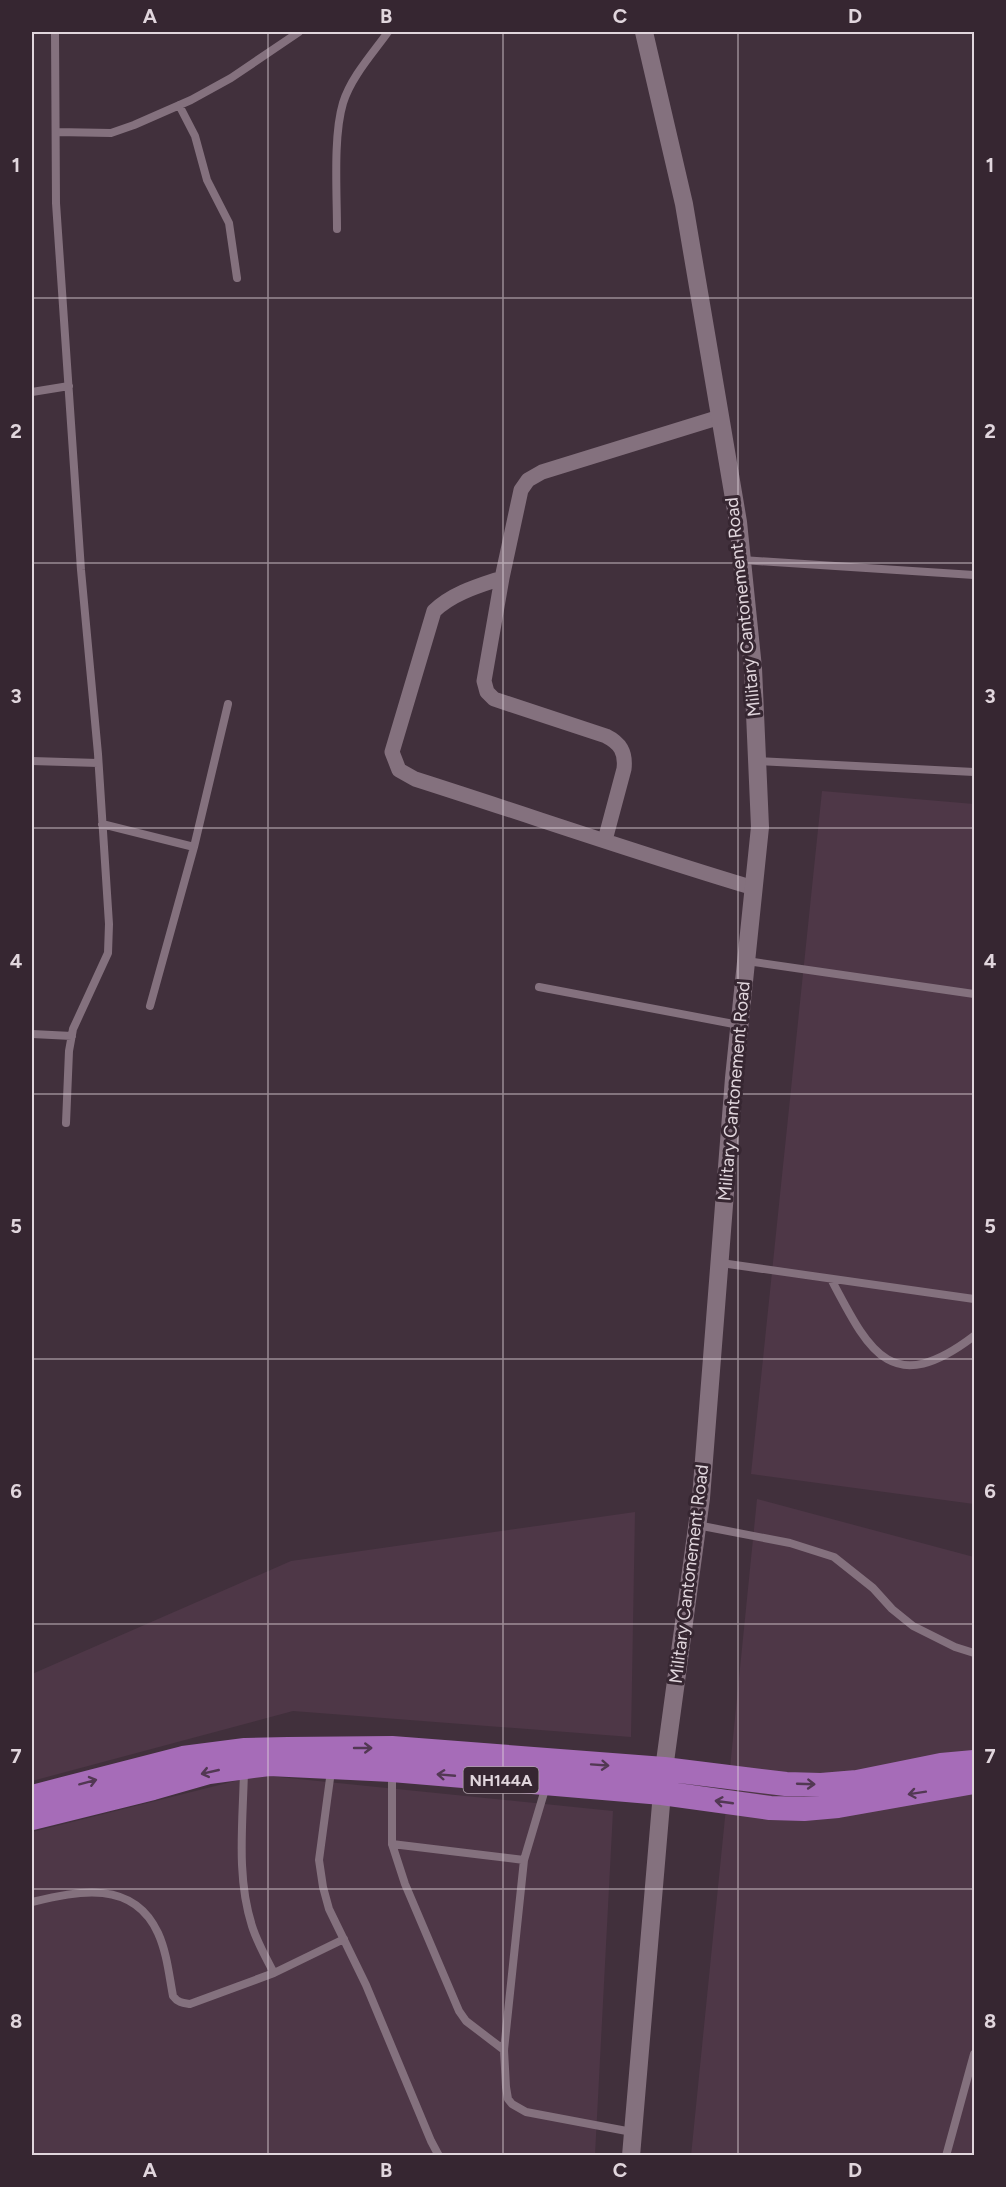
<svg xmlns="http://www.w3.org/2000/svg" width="1006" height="2187" font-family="Figtree,sans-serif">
	<rect width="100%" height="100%" fill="#41303c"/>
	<path fill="#4e3747" d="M822,791L974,804V1504L751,1474Z
		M757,1499L974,1557V2155L691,2156Z
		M635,1512L631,1737L293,1711L32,1781V1674L291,1561Z
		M259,1775L613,1811L595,2155H32V1832Z"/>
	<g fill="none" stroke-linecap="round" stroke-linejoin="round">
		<path stroke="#84717e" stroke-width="8" d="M55,32L56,203L81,570L98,754L109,924L108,953L73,1029L69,1051L66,1123
			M179,105L195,136L207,180L229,223L237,278
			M56,132L111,133L134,125L191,100L231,78L299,32
			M337,229C337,193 333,136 343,103C351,77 373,53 388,32
			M32,392L69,386
			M742,560L974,575
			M32,761L98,763
			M758,761L974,772
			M102,824L194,847
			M747,961L974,994
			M539,987L739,1025
			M150,1006L194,847L228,704
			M32,1034L72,1036
			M721,1263L974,1299
			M831,1279C869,1351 891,1399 974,1336
			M697,1525L790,1543L834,1557L873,1588L892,1609L913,1626L955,1647L974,1653
			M244,1770C243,1822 236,1876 252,1926C257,1942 266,1958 274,1973L344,1939
			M331,1771L319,1860L323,1887L329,1909L366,1985L431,2141L439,2156
			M392,1774V1844L405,1884L459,2011L466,2021L504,2050
			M546,1786L524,1860L504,2050L506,2087L508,2099L512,2104L526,2112L632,2132
			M392,1844L524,1860
			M32,1902C78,1891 133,1879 158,1933C167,1953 169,1975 173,1996C178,2003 183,2003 190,2004L274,1973
			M946,2156L974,2054"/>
		<path stroke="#84717e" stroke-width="15" d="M502,578C478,586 453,593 434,611L392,752L399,770L415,779C528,815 640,854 754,888
			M605,840L624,769C626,752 620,743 606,736L494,699L487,692L484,681L502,578L521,490L528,480L542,472L720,417"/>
		<path stroke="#84717e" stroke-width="18" d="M631,2156L664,1769L701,1498L734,1078L760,827L753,668L738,522L684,204L644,32"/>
		<path stroke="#a66cb8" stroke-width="24" d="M32,1797L183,1758L245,1750L288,1749L392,1748L664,1769L786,1784L821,1785L857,1782L941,1765L974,1762
			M32,1818L153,1788L209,1772L269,1764L392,1770L662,1793L770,1808L804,1809L838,1806L974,1782"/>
	</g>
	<defs><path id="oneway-shaft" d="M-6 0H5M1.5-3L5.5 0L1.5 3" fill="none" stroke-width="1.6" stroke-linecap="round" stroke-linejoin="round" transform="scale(1.5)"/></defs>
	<g stroke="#523853">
		<use href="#oneway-shaft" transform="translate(363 1748)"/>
		<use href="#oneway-shaft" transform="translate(600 1765) rotate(4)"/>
		<use href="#oneway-shaft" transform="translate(210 1772) rotate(167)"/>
		<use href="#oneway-shaft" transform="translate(446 1775) rotate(-175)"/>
		<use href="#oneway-shaft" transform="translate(88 1782) rotate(-15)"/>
		<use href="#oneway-shaft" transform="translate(806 1784) rotate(2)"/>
		<use href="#oneway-shaft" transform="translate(917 1793) rotate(171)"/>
		<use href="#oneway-shaft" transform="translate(724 1802) rotate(-172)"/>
	</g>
	<path fill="none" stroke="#e1d6dd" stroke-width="1.5" stroke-opacity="0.55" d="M268,32V2156M503,32V2156M738,32V2156M32,298H974M32,563H974M32,828H974M32,1094H974M32,1359H974M32,1624H974M32,1889H974"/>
	<g text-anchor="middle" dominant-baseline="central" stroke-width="6" stroke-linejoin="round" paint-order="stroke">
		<rect fill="#362631" stroke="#aea1a9" stroke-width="1.5" x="463.5" y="1767" width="75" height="26" rx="4.5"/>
		<g font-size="16" font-weight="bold" fill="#e1d6dd">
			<text x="501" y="1780">NH144A</text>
		</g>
		<g font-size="18" fill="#e1d6dd" stroke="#362631">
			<text transform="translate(743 607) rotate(-96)">Military Cantonement Road</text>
			<text transform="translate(734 1091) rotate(-85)">Military Cantonement Road</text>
			<text transform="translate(689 1574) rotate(-83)">Military Cantonement Road</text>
		</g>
	</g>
	<rect width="1006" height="2187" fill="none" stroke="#362631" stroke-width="66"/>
	<rect x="33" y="33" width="940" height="2121" fill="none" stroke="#e1d6dd" stroke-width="2"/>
	<g font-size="20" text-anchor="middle" font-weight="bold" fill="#e1d6dd">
		<text x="150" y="23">A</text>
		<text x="386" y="23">B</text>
		<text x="620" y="23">C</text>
		<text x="855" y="23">D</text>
		<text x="16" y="172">1</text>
		<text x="990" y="172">1</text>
		<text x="16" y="438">2</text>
		<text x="990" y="438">2</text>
		<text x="16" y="703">3</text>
		<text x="990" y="703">3</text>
		<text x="16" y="968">4</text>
		<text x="990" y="968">4</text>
		<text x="16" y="1233">5</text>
		<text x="990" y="1233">5</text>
		<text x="16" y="1498">6</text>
		<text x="990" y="1498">6</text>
		<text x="16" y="1763">7</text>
		<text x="990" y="1763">7</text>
		<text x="16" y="2028">8</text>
		<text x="990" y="2028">8</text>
		<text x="150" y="2177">A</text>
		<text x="386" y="2177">B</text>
		<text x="620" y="2177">C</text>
		<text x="855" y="2177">D</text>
	</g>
</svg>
